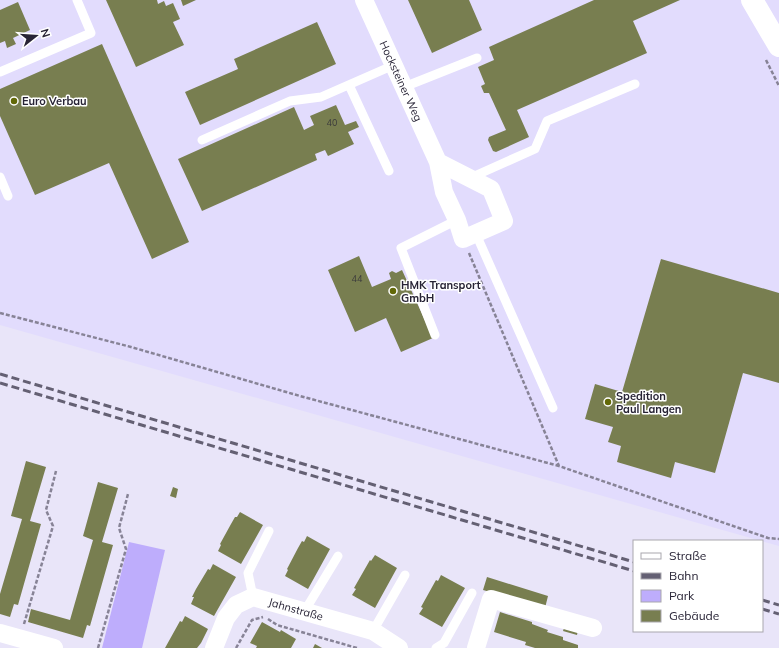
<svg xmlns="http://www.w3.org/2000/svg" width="779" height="648" font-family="Mulish,sans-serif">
	<rect width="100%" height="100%" fill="#e9e5f9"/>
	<path fill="#e2dcfd" d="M0,0H779V546L0,325Z"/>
	<path fill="#beadfc" d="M129,542L165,550L142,648H102Z"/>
	<path fill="#787e50" d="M106,0H157L158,4L164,1L166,6L173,3L180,19L173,22L184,45L136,67Z
		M181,0H196L183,6Z
		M408,0H469L482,30L432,53Z
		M594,0H680L633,21L647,53L517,110L529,137L496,152L493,151L488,140L489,137L506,130L489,93H484L481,86L485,84L478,67L494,60L489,47Z
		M18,2L30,30L13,38L16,44L7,48L5,41L0,43V10Z
		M317,22L336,64L200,125L185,92L238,69L234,59Z
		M102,44L189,242L152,259L109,163L35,195L0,116V89Z
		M336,105L345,125L356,121L359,127L348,132L354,144L328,156L325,150L315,154L317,160L202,211L178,159L294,107L304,130L314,125L310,116Z
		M359,256L372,287L391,279L389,273L392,271L396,273L402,270L433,338L401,352L386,318L355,332L328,270Z
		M661,259L779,293V383L743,373L715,473L675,462L671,478L617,462L621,446L608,442L613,427L585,419L595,384L622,392Z
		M26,461L46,467L30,521L41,524L18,605L14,604L10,617L0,614V594L22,519L11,516Z
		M98,482L118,488L102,542L113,545L90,626L87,625L83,638L28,622L31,609L70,620L93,540L83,536Z
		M173,487L178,489L176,498L170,496Z
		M240,512L263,525L241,564L218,551L221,545L220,544L231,524L235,517H237Z
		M307,536L330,549L308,589L285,576L288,570L287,569L298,548L302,541L304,542Z
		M375,555L397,568L375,608L352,595L356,589L354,588L370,560L371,561Z
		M213,564L236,577L214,616L191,604L194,597H192L196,589L208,569L210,570Z
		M441,575L465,588L442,627L419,614L423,608L421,607L436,580L438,581Z
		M487,577L548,596L545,608L483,590Z
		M500,612L532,622V624L548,630L547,632L563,637V640L578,645V648H535L525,645L526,642L494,632Z
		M185,616L208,629L201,643L197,648H165L180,621L182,622Z
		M262,622L280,632L281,630L296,639L291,648H256L257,646L250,643Z
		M565,625L578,630L577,635L563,631Z
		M315,644L322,648H313Z"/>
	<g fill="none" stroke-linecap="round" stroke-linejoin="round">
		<path stroke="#878396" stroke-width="2.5" stroke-dasharray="4 2" stroke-linecap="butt" d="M766,60L779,86
			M469,253L559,466L768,538L779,539
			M0,313L131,347L300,396L559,466
			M268,619L277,625L357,648
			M24,624L53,526L46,510L56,471
			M98,648L126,549L119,528L128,494
			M236,648L252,620L263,617"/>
		<path stroke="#fff" stroke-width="9" d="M0,72L91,33L77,0
			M349,85L389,171
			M404,87L477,58
			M202,140L290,101L321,97L394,65
			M0,177L8,196
			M470,178L535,149L547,121L635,84
			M476,234L553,408
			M435,335L401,248L457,220
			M253,597L248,573L269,531
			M304,612L338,556
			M373,631L405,575
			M436,648L444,643L472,593"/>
		<g stroke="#fff" stroke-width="18">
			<path id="s1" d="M364,0L438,162L444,192L457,220L463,239L504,221L491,189L438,162"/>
			<path d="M0,633L54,648"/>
			<path id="s2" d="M214,648L226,618L236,605L253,597L373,631L399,648"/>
			<path d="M476,648L491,599L593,628"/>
		</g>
		<path stroke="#fff" stroke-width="22" d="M752,0L779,46"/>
		<path stroke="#646073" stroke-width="3" stroke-dasharray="8 4" stroke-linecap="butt" d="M0,374L634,562
			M0,383L634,571
			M762,600L779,605
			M762,609L779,614"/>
	</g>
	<g fill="#626807" stroke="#fff" stroke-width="1.5">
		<circle cx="14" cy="101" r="4"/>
		<circle cx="393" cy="291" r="4"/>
		<circle cx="608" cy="402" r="4"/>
	</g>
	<g text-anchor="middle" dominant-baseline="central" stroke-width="3" stroke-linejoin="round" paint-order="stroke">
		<g font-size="9" fill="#3b3a3c">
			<text x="332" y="122">40</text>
			<text x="357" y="278">44</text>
		</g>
		<g font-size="11" fill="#272335" stroke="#fff">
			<text stroke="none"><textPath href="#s1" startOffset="89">Hocksteiner Weg</textPath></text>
			<text stroke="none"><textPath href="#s2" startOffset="112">Jahnstraße</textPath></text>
		</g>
		<g font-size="11" font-weight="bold" fill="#272335" stroke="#fff" text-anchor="start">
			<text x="22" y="101">Euro Verbau</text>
			<text x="401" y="285">HMK Transport<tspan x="401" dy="13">GmbH</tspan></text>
			<text x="616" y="396">Spedition<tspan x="616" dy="13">Paul Langen</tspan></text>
		</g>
	</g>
	<rect x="633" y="540" width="130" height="92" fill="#ffffff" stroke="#a9a7ae"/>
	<rect x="641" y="553" width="20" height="6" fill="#ffffff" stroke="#a9a7ae"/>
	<text x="669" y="560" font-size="12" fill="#272335">Straße</text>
	<rect x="641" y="573" width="20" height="6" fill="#646073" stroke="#a9a7ae"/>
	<text x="669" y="580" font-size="12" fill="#272335">Bahn</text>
	<rect x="641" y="590" width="20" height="12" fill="#beadfc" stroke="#a9a7ae"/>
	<text x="669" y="600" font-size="12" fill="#272335">Park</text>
	<rect x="641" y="610" width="20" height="12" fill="#787e50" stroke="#a9a7ae"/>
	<text x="669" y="620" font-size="12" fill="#272335">Gebäude</text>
	<g transform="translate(36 36) rotate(73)" stroke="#ffffff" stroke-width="3" paint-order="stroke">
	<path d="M0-3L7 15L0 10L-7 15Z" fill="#272335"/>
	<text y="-6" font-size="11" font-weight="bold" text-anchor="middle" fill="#272335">N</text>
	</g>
</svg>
